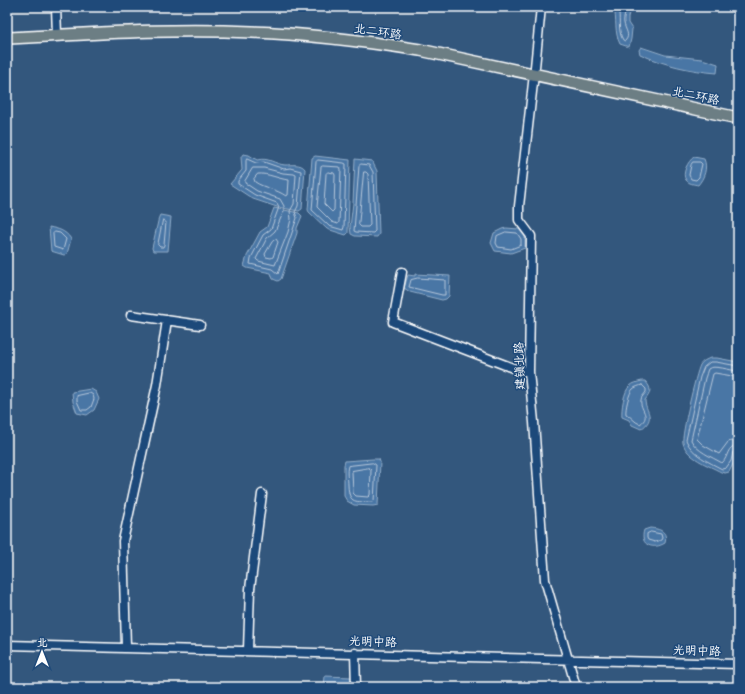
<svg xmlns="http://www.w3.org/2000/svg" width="745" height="694" font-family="'Patrick Hand','LXGW WenKai TC',sans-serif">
	<rect width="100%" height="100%" fill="#33577d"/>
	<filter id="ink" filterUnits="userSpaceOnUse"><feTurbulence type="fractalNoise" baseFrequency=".025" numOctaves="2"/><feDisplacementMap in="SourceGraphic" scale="8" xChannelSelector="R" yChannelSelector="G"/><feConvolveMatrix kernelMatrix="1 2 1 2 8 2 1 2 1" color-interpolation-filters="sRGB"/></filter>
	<g filter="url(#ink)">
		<path fill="#4a76a5" stroke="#92adc9" d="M614,7H631L628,17V23L632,29L631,39L629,47L620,44C614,32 617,20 614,7Z
			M641,47L665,55L702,59L718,64L717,73C691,71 664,65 640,54L639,50Z
			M243,154L249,155L257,160C269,157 274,164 285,165C291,165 301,163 305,169L302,209L299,211L277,207L253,199L230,184L242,170L241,157Z
			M315,156L350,160L348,233L346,235L327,229L309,212L308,210L312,158Z
			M694,157L704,159C708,168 704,178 698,185C694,184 689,184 686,180C681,174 688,161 694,157Z
			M355,159L372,161L377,171L379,234L377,237L355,236L351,234L350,227L353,203Z
			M274,208L299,213L302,216L297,228V233L281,279L278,281L273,279L271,273L247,268L244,266L247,256L260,232L267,227Z
			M160,215L171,217L168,251H153L152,248L159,217Z
			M49,227C58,229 65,230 71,239L67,254L64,255L51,251Z
			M506,228L519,229L525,237V248L511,253L495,251L491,243L494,233L502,229Z
			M415,274L450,276L449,296L446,299L442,300L410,292L404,288L408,275L415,276Z
			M710,358H717L738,362V446L734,462L729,472L725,473L721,472C708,465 687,458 683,443C681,436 696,373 700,365C702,361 706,360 710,358Z
			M642,381H645C652,388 651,393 645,400C645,411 657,418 641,429L632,425L629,420L622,417C621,410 624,390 630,386C633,383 638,382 642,381Z
			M91,389L96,392L99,399L94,410L87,415L77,413L73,402L72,392Z
			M373,459H379L380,462L378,505L373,506L354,505L347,501L344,496V465L345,461Z
			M650,528C660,529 668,531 665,543C654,550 639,546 644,530Z
			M325,676L351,677L352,687H324Z"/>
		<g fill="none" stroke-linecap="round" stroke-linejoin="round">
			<path stroke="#b7c8db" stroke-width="1" d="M618,7C621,18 617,30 623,40L625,41C631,35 625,30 624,23C623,18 626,12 627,7
				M247,159L256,163L264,162L284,169L290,168L301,171L298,206L295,212L297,218L278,274L272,269L250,264L251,258L263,235L271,229L279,207L277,203L255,195L238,184V181L246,171V161Z
				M318,160L344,163L346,164L344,227L343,230L329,226L312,210L316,162Z
				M693,162H700L702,164L699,177L696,180L691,179L689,175L691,165Z
				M361,164L369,165L373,172L375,231L373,233L356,232L354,231L359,166Z
				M323,166L340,167L341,169L339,222L338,224L332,222L317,207L321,167Z
				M253,168H264L283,173L294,174L296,175L294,204L290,211L291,219L288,232L275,265L258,261L256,259L267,238L275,231L284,211V206L280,199L257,191L245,183V181Z
				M328,172L334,173L335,175L334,210L332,212L324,204L326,174Z
				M364,172H366L368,174L370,225L368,227H361L359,225Z
				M258,174C268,173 278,179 289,180L288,195L286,196C276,189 264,188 255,182L254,179Z
				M163,220L166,222L164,245L163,247H160L158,245Z
				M55,232L60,233L66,239L63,250L54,247L53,234Z
				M506,232L517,233L521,239V245L511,249L498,247L496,243L497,236Z
				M276,239L278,242L273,257L271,258L266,257L265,254L272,242Z
				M418,278L445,280V295H442L409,287L411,280Z
				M738,366L716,362H710L704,367L700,377L686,440C692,455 709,462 722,469L726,468L731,461L733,452L738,450
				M738,371C732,371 713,364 708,369C707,371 706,376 705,378L691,440C696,451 712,457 722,463C729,457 726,446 738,445
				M738,377L715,373L713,374L697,439L703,445L719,454L728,442L738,439
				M642,385L646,389V392C644,395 641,397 641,400C639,409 652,416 640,424C634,422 632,417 626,414C625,410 629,392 633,389C635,387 639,386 642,385Z
				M90,393L93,395L94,399L91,407L87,410H81L77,401V396Z
				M373,463L376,465L374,501L372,502C356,501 349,505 348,485C348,479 346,472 348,466Z
				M369,468L371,470L370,495L368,497L356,496L353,493L352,471Z
				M651,532L661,534L662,538L661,540L655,542L648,540L647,538V534Z"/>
			<g stroke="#fff" stroke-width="11">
				<path id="minor" d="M56,7L57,35
					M535,67L541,7
					M534,74L519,206V220L531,236L529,372L534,422L545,580L576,687
					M402,272L393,322L513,368L529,372
					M131,315L200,325
					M7,645L738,664
					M126,647L123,541L157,385L167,320
					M248,650L250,589L262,494
					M355,653L356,687"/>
			</g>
			<g stroke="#fff" stroke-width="14">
				<path id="major" d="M7,38C88,34 170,28 252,32C308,34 364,41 420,50L738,118"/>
			</g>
			<use href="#minor" stroke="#1f4a7a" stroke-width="8"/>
			<use href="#major" stroke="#6c7e84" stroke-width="11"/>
		</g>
	</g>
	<g text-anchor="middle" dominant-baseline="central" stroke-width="3" stroke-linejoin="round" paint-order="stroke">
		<g font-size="12" fill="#fff" stroke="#1f4a7a">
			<text transform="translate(378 31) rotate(8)">北二环路</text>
			<text transform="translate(696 95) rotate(12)">北二环路</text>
			<text transform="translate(519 366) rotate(-92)">建镇北路</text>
			<text transform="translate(373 641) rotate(2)">光明中路</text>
			<text transform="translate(697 650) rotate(2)">光明中路</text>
		</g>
	</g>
	<rect width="745" height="694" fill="none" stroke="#1f4a7a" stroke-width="24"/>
	<rect x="12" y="12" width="721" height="670" fill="none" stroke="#fff" stroke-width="1.5" filter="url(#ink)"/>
	<g transform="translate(42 652)" stroke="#1f4a7a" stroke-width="3" paint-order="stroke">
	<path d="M0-3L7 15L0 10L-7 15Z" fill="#ffffff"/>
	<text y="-6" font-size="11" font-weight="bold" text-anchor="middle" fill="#ffffff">北</text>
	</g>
</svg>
